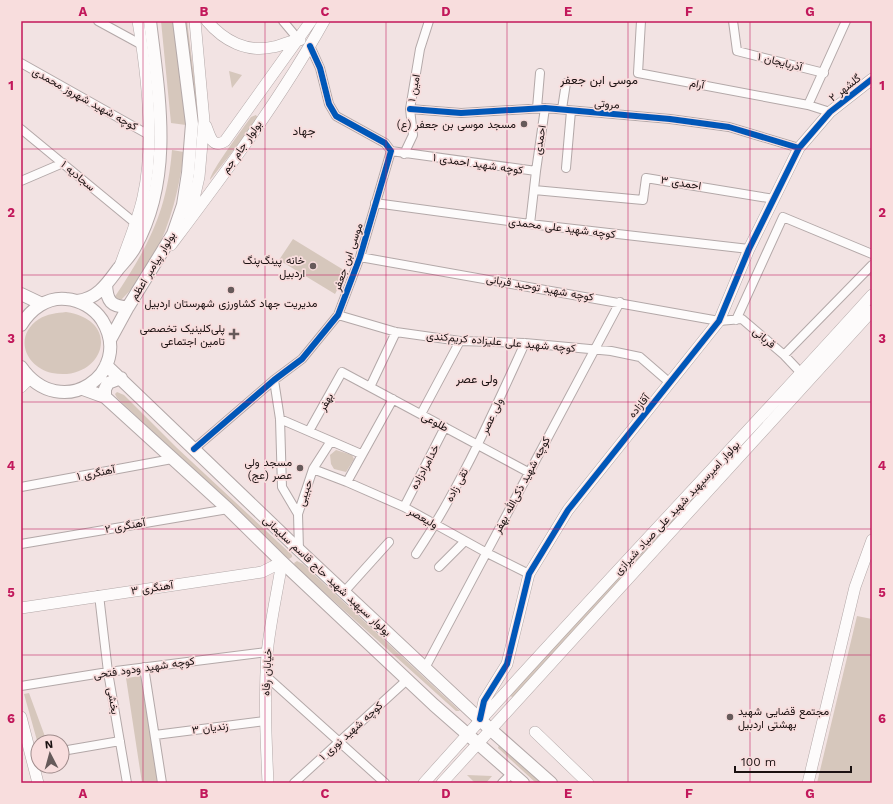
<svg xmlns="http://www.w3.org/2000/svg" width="893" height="804" font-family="'Work Sans',Vazirmatn,sans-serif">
	<rect width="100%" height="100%" fill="#f2e3e3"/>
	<path fill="#d6c7bc" d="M161,21H173L186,125L171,123Z
		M184,21H187L201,132L197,172L190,200L198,132Z
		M229,71L242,75L232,88Z
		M256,115L258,118L255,123L210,180C210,172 244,127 251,117Z
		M172,150L184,152C177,206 161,262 119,302L114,298C148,247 167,212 172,150Z
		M293,239L347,272L335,294L279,260Z
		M66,312C125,321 102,383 52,373C25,367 13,336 39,319C47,314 57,313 66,312Z
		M117,392L124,395L177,448L292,555V557L289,559L286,557L117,398L115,394Z
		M785,396L788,397L513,697L509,696Z
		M336,450L352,455L354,459L346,472L334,469L331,464L330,455Z
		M297,561L303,564L460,711H456L296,567L294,563Z
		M857,616L872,619V783H817Z
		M141,676L158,783H142L126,678Z
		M29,693L47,742H38V744L24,694Z
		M499,745L543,783H536L498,748Z
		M467,775L492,776L486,783H475Z"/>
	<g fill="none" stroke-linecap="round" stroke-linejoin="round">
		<g stroke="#b3a8a8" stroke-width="10">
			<path id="street" d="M98,21L142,45
				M283,21L298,39
				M641,21L638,73L808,105
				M733,21L737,51L824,73
				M21,63L149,135
				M537,108L540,73
				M410,109L461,113L545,108L670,119L729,127L799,148
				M562,109L566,83
				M830,112L808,105L846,21
				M21,129L135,223
				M391,151L536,171L530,224
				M404,154L413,135L410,109L420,49L429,21
				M566,168L571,111
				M536,171L545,108
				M21,181L63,163
				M534,190L643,200L646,178L774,199
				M375,203L530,224L749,249
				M360,257L719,321L742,319L784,355L801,373
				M338,315L396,332L460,341L525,343L611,351L640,357L670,383
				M736,320L783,217L872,254
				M784,355L872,265
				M274,380L280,419L282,487L298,514
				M370,387L396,332
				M421,414L460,341
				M280,419L361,454
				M309,431L342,372L528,472
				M194,449L274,380L302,359L338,315L360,257L391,151L385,143L336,116L329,104L320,68L310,46
				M313,469L347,482L404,507L487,553L529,574
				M347,482L393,399
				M21,487L172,459
				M404,507L445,427
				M21,544L228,509
				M299,550L298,514L313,469L331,441
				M416,554C460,488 492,415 525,343
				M439,567L465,541
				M344,592L389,542
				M99,595L108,672L127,783
				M144,667L162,783
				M425,668L620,302
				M266,676L385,783
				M21,686L108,672L267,652
				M155,735L265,721
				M62,751L120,741
				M294,783L408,679
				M502,783L512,773"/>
		</g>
		<g stroke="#b3a8a8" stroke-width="12">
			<path id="secondary" d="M207,21C224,41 247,53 273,47C282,46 292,39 300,40
				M206,126C210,136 212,149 225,141L311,21
				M190,216L199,177L204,121L195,21
				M171,245C225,173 280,100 324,21
				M120,266C128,243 138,220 143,197C155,144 147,74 138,21
				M21,387L29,379
				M21,608L262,572L282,562
				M21,717L38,783
				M480,719L484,701L507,664L529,574L568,510L719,321L749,249L799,148L830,112L872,79
				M535,732L588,783
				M268,783C266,740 264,697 267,654C270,623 277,593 282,562
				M424,783C570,618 724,459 872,295
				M442,783L872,311
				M808,783L855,587L872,540"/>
		</g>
		<g stroke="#b3a8a8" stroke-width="14">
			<path id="primary" d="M106,285C107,301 111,307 128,307
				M21,294L42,304
				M77,301C97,299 107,284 118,269C124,262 131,255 135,247C174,177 159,97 150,21
				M21,325C31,309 47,297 66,299C80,300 94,308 102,320C135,373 61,424 21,367
				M110,340L128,307L173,234L183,205L188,173L192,124L179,21
				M106,365L299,550L490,729L551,783
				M83,389L105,397L228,509L282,562L434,705L523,783
				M105,397V389L108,383L121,378"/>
		</g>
		<use href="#street" stroke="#fdfbfb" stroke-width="8"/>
		<use href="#secondary" stroke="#fdfbfb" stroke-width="11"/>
		<use href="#primary" stroke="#fdfbfb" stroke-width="12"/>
		<g stroke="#f8dddd" stroke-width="8">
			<path id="cycleway" d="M410,109L461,113L545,108L670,119L729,127L799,148
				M194,449L274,380L302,359L338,315L360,257L391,151L385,143L336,116L329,104L320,68L310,46
				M480,719L484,701L507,664L529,574L568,510L719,321L749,249L799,148L830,112L872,79"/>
		</g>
		<use href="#cycleway" stroke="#0057b8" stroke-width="6"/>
	</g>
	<path fill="none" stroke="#c2185b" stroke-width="1" stroke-opacity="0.55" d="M143,21V783M265,21V783M386,21V783M507,21V783M628,21V783M750,21V783M21,149H872M21,275H872M21,402H872M21,529H872M21,655H872"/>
	<g fill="#665a5a" stroke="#f8dddd" stroke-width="1.5">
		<circle cx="524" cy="124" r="4"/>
		<circle cx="313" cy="266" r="4"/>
		<circle cx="231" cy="290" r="4"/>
		<path d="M232 328h4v4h4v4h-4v4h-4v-4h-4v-4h4z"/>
		<circle cx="300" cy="468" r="4"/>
		<circle cx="730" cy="717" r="4"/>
	</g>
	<g text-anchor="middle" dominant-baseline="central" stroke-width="3.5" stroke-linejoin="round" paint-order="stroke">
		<g font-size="11" fill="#1a1111" stroke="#f8dddd">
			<text transform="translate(780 62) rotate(14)">آذربایجان ۱</text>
			<text transform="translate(697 84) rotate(11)">آرام</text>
			<text transform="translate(414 88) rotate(-80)">امین ۱</text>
			<text transform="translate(845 88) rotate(-38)">گلشهر ۲</text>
			<text transform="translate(85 99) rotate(29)">کوچه شهید شهروز محمدی</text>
			<text transform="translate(607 104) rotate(5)">مروتی</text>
			<text transform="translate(540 140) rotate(-81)">احمدی</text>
			<text transform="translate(242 147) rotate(-55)">بولوار جام جم</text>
			<text transform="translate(478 164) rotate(8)">کوچه شهید احمدی ۱</text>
			<text transform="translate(78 176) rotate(40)">سجادیه ۱</text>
			<text transform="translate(681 183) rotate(9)">احمدی ۳</text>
			<text transform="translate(562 228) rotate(7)">کوچه شهید علی محمدی</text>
			<text transform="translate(348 257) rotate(-71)">موسی ابن جعفر</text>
			<text transform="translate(153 266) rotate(-59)">بولوار پیامبر اعظم</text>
			<text transform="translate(540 288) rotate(10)">کوچه شهید توحید قربانی</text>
			<text transform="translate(764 338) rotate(40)">قربانی</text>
			<text transform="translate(501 342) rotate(5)">کوچه شهید علی علیزاده کریم‌کندی</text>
			<text transform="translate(326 402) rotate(-61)">بهفر</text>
			<text transform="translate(639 406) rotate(-51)">آقازاده</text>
			<text transform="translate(492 416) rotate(-65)">ولی عصر</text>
			<text transform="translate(435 422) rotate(28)">طلوعی</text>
			<text transform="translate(425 467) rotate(-62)">خدامرادزاده</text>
			<text transform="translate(96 473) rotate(-11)">آهنگری ۱</text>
			<text transform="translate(457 485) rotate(-62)">تقی زاده</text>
			<text transform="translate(522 485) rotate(-62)">کوچه شهید ذکی‌الله بهفر</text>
			<text transform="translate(305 493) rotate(-72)">حبیبی</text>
			<text transform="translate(677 508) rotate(-47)">بولوار امیرسپهبد شهید علی صیاد شیرازی</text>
			<text transform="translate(423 518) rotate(29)">ولیعصر</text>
			<text transform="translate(125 526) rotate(-10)">آهنگری ۲</text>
			<text transform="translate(327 576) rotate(43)">بولوار سپهبد شهید حاج قاسم سلیمانی</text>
			<text transform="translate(152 588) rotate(-8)">آهنگری ۳</text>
			<text transform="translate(144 668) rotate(-8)">کوچه شهید ودود فتحی</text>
			<text transform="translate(267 672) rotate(-87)">خیابان رفاه</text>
			<text transform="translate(113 701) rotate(80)">بخشی</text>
			<text transform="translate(210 728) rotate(-7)">زندیان ۳</text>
			<text transform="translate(351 731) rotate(-42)">کوچه شهید نوری ۱</text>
		</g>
		<g font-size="11" fill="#1a1111" stroke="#f8dddd" text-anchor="end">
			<text x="516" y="124">مسجد موسی بن جعفر (ع)</text>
			<text x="305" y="260">خانه پینگ‌پنگ<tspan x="305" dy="13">اردبیل</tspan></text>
			<text x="231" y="303" text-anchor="middle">مدیریت جهاد کشاورزی شهرستان اردبیل</text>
			<text x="225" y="328">پلی‌کلینیک تخصصی<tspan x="225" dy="13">تامین اجتماعی</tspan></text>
			<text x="292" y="462">مسجد ولی<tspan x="292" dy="13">عصر (عج)</tspan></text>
			<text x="738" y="711" text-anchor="start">مجتمع قضایی شهید<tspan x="738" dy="13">بهشتی اردبیل</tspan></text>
		</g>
		<g font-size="12" fill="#1a1111" stroke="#f8dddd">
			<text x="599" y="80">موسی ابن جعفر</text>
			<text x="304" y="131">جهاد</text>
			<text x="477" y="379">ولی عصر</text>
		</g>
	</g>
	<rect width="893" height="804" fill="none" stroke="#f8dddd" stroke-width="44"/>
	<g transform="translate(50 754) rotate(354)"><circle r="19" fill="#f8dddd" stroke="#9f8b8b"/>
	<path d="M0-3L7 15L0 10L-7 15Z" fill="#665a5a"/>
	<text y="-6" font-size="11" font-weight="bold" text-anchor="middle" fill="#1a1111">N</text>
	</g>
	<path d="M735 766v6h116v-6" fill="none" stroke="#1a1111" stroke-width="2"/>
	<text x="741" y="766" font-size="12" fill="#1a1111" stroke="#f8dddd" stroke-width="3" paint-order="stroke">100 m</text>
	<rect x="22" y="22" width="849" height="760" fill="none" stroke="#c2185b" stroke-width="1.5"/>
	<g font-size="13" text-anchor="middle" font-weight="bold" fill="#c2185b">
		<text x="83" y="16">A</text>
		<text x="204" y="16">B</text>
		<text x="325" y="16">C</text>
		<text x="446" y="16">D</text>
		<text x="568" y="16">E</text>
		<text x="689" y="16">F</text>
		<text x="810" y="16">G</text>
		<text x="11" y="90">1</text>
		<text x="882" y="90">1</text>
		<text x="11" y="217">2</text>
		<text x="882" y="217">2</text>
		<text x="11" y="343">3</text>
		<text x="882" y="343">3</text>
		<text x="11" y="470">4</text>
		<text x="882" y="470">4</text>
		<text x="11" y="597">5</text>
		<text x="882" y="597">5</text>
		<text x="11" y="723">6</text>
		<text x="882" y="723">6</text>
		<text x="83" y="798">A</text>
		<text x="204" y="798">B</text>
		<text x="325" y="798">C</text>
		<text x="446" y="798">D</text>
		<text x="568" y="798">E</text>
		<text x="689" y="798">F</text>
		<text x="810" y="798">G</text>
	</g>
</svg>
